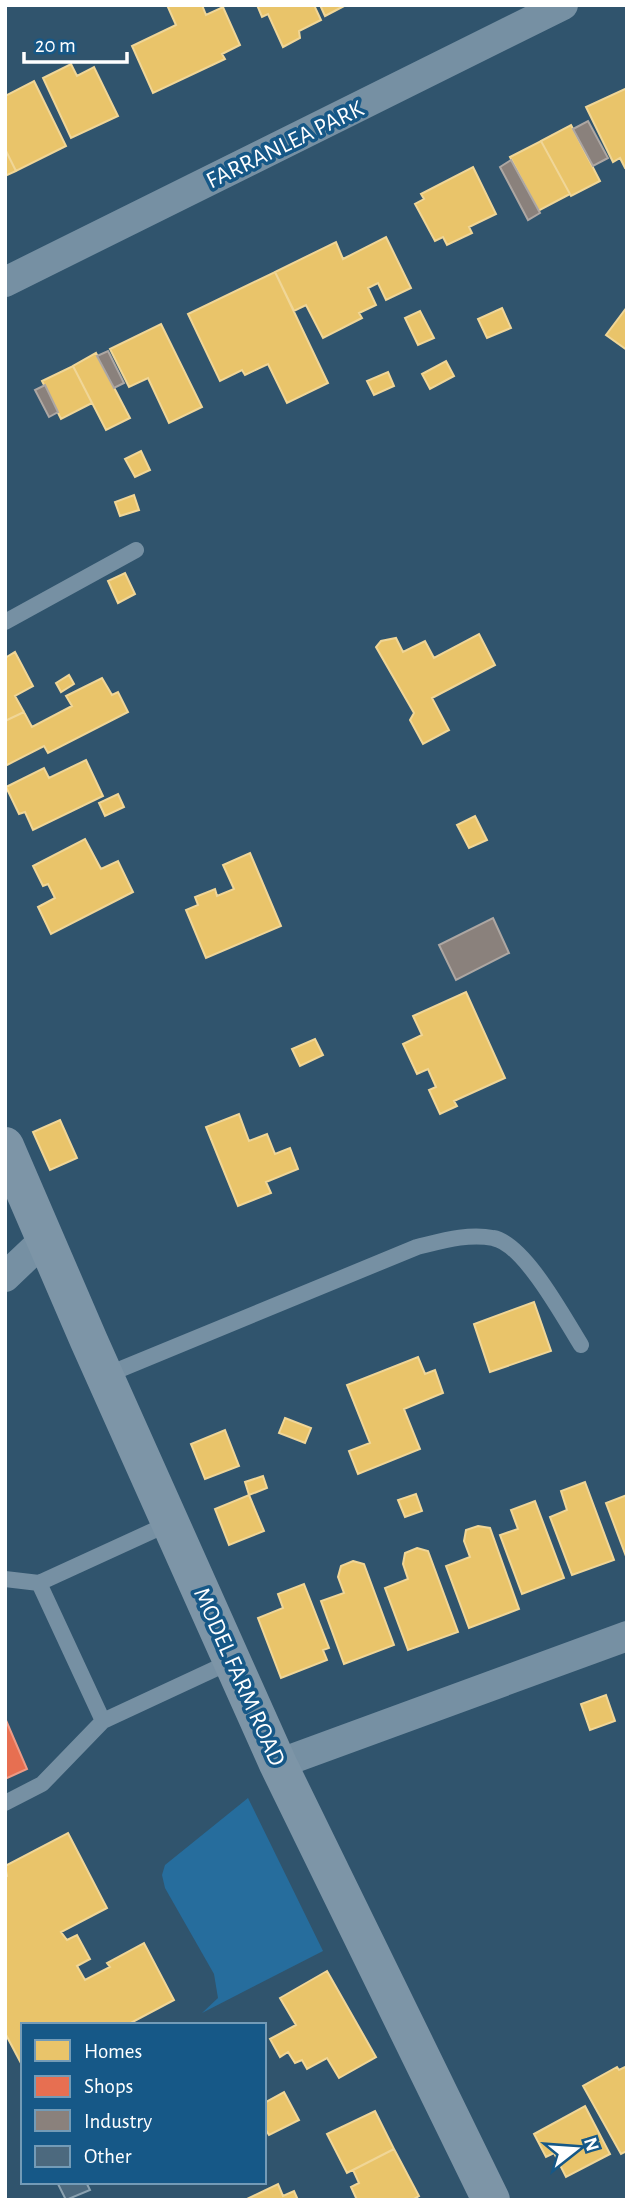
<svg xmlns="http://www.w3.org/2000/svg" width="632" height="2205" font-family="'Alegreya Sans',sans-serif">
	<rect width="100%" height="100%" fill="#30546d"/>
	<path fill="#266d9d" d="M248,1798L323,1951L202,2013L218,1998L214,1974L165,1888L162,1875L165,1865Z"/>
	<path fill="#e9c46a" stroke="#f0d697" stroke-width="2" d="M167,5H202L206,15L223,7L240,45L222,54L225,59L153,93L132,46L176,25Z
		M257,5H314L321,20L299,31L300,38L283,47L268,14L262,17Z
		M320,5H346L325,16Z
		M71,64L77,76L94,67L118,116L71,138L43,78Z
		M34,81L66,146L16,171L5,149V96Z
		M627,88V167L625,168L620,158L613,162L586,107Z
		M571,125L600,181L571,196L541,141Z
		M541,141L570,194L538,211L510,157Z
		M5,149L16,171L5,176Z
		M473,167L496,214L469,227L472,233L447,245L443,237L435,241L415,204L424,199L421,194Z
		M386,237L411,288L386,300L378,283L368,288L376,305L359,313L362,318L323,338L306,305L294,311L275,272L336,242L343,259Z
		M275,272L328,383L287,403L268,364L245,375L242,370L220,381L188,314Z
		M627,307V350L606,335Z
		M502,308L511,328L487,338L478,319Z
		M420,311L434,338L418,345L405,318Z
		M161,324L202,407L169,423L148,378L129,387L110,349Z
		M96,353L130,418L106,430L73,366Z
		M446,361L454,376L430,389L422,374Z
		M73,366L92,403L61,419L42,381Z
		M388,372L394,386L374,395L367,381Z
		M141,451L150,470L135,477L125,459Z
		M134,495L139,510L120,516L115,502Z
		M125,573L135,594L118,603L108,581Z
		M479,634L495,665L432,698L449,730L423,744L410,720L414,713L376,647L381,641L396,638L403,652L425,641L434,658Z
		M15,652L33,686L15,696L24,712L5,721V658Z
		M69,675L74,684L61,692L56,683Z
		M102,678L112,695L118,692L128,712L48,753L44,746L5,766V721L24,712L32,727L72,706L66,696Z
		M86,760L103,796L33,830L25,812L19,814L6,787L44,768L49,778Z
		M118,794L124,807L105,816L99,803Z
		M475,816L487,840L469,848L457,825Z
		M85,839L101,869L118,861L133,892L51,934L38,907L55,898L48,884L43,886L33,866Z
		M250,853L281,926L206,958L186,910L198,905L195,897L215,889L217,896L234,889L223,865Z
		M466,992L505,1078L454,1101L457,1106L440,1114L429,1090L436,1087L428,1069L417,1074L403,1044L422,1035L413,1016Z
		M315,1039L323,1055L300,1066L292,1049Z
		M239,1114L249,1141L267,1134L275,1154L290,1148L298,1169L266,1182L271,1193L238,1206L206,1127Z
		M60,1120L77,1158L50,1170L33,1132Z
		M534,1302L551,1351L490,1372L474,1324Z
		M418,1357L425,1374L435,1370L443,1393L404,1409L420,1449L358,1474L349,1451L370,1443L347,1385Z
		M285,1418L311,1428L305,1443L279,1433Z
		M225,1430L239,1466L205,1479L191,1444Z
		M263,1476L267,1488L249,1495L245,1482Z
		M585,1482L614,1560L572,1575L550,1517L567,1510L561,1491Z
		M416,1494L422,1511L405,1517L398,1500Z
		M249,1495L264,1531L229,1545L215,1509Z
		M627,1495V1559L606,1503Z
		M535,1501L564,1578L522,1594L500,1535L518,1529L511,1510Z
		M478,1526L490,1528L519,1609L469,1628L446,1566L470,1557L464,1541L466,1530Z
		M417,1548L428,1551L458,1632L408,1650L385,1588L408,1579L403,1564L405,1553Z
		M353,1561L364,1564L394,1645L344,1664L321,1601L344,1593L338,1577L341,1566Z
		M304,1584L329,1648L323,1650L327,1660L281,1678L258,1618L283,1608L278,1594Z
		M606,1695L615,1721L590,1730L581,1704Z
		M68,1833L107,1908L61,1932L67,1940L77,1935L90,1959L77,1966L85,1980L110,1967L107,1963L144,1943L174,2000L127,2025H23V2067L5,2033V1877L7,1876L5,1866Z
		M327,1971L376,2057L339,2078L327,2058L307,2069L302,2060L295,2063L288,2052L280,2057L270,2039L296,2025L280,1998Z
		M627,2066V2151L621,2154L583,2086L617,2067L619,2070Z
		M284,2092L299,2120L269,2135L264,2127V2103Z
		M585,2106L610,2154L566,2177L554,2153L546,2157L534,2134Z
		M375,2111L394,2149L347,2173L327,2134Z
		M394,2149L419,2196L412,2200H357L351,2187L359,2183L353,2170Z
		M278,2184L283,2196L294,2191L298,2200H245Z"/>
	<path fill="#e76f51" stroke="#ee9a85" stroke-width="2" d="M5,1718L27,1769L5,1779Z"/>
	<path fill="#8a817c" stroke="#ada7a3" stroke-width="2" d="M588,121L608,158L593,166L573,129Z
		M511,160L540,213L528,220L500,167Z
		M108,351L124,383L114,388L97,356Z
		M45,385L58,412L49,417L35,390Z
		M493,918L509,953L456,980L439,945Z"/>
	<path fill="#4c697e" stroke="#8aa1b0" stroke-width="2" d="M57,2182H86L90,2190L66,2200Z"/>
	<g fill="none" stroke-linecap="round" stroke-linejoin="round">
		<path stroke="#7690a3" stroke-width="16" d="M5,622L136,550
			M104,1376L417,1247C442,1241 468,1233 493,1238C524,1243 564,1318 581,1345
			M170,1523L39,1583L103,1721L232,1661
			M5,1579L39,1583
			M5,1803L42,1784L103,1721"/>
		<path stroke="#7690a3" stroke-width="30" d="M5,282L563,5
			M5,1277L45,1239
			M278,1764L627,1636"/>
		<path stroke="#7d95a7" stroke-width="38" d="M5,1146L89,1341L278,1764L491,2200"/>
	</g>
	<g text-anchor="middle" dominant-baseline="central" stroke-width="7" stroke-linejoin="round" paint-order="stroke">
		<g font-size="24" fill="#fff" stroke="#165887">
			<text transform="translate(285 145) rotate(-26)">FARRANLEA PARK</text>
			<text transform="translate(239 1677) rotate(66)">MODEL FARM ROAD</text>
		</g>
	</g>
	<rect width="632" height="2205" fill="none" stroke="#ffffff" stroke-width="14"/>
	<rect x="21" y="2023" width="245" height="161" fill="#165887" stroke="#739bb7" stroke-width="2"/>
	<rect x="35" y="2040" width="35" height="21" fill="#e9c46a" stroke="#739bb7" stroke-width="2"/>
	<text x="84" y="2058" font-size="21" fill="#ffffff">Homes</text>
	<rect x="35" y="2076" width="35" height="21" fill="#e76f51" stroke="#739bb7" stroke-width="2"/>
	<text x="84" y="2093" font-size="21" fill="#ffffff">Shops</text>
	<rect x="35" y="2110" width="35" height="21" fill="#8a817c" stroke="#739bb7" stroke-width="2"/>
	<text x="84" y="2128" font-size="21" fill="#ffffff">Industry</text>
	<rect x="35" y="2146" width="35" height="21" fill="#4c697e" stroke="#739bb7" stroke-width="2"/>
	<text x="84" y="2163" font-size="21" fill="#ffffff">Other</text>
	<g transform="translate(576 2149) rotate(73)" stroke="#165887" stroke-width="5" paint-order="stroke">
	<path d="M0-5L12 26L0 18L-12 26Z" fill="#ffffff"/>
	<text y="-10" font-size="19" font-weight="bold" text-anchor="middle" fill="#ffffff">N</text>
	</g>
	<path d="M24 52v10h103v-10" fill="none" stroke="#ffffff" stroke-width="3.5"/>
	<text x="35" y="52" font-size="21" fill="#ffffff" stroke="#165887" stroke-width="5" paint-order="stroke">20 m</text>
</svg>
